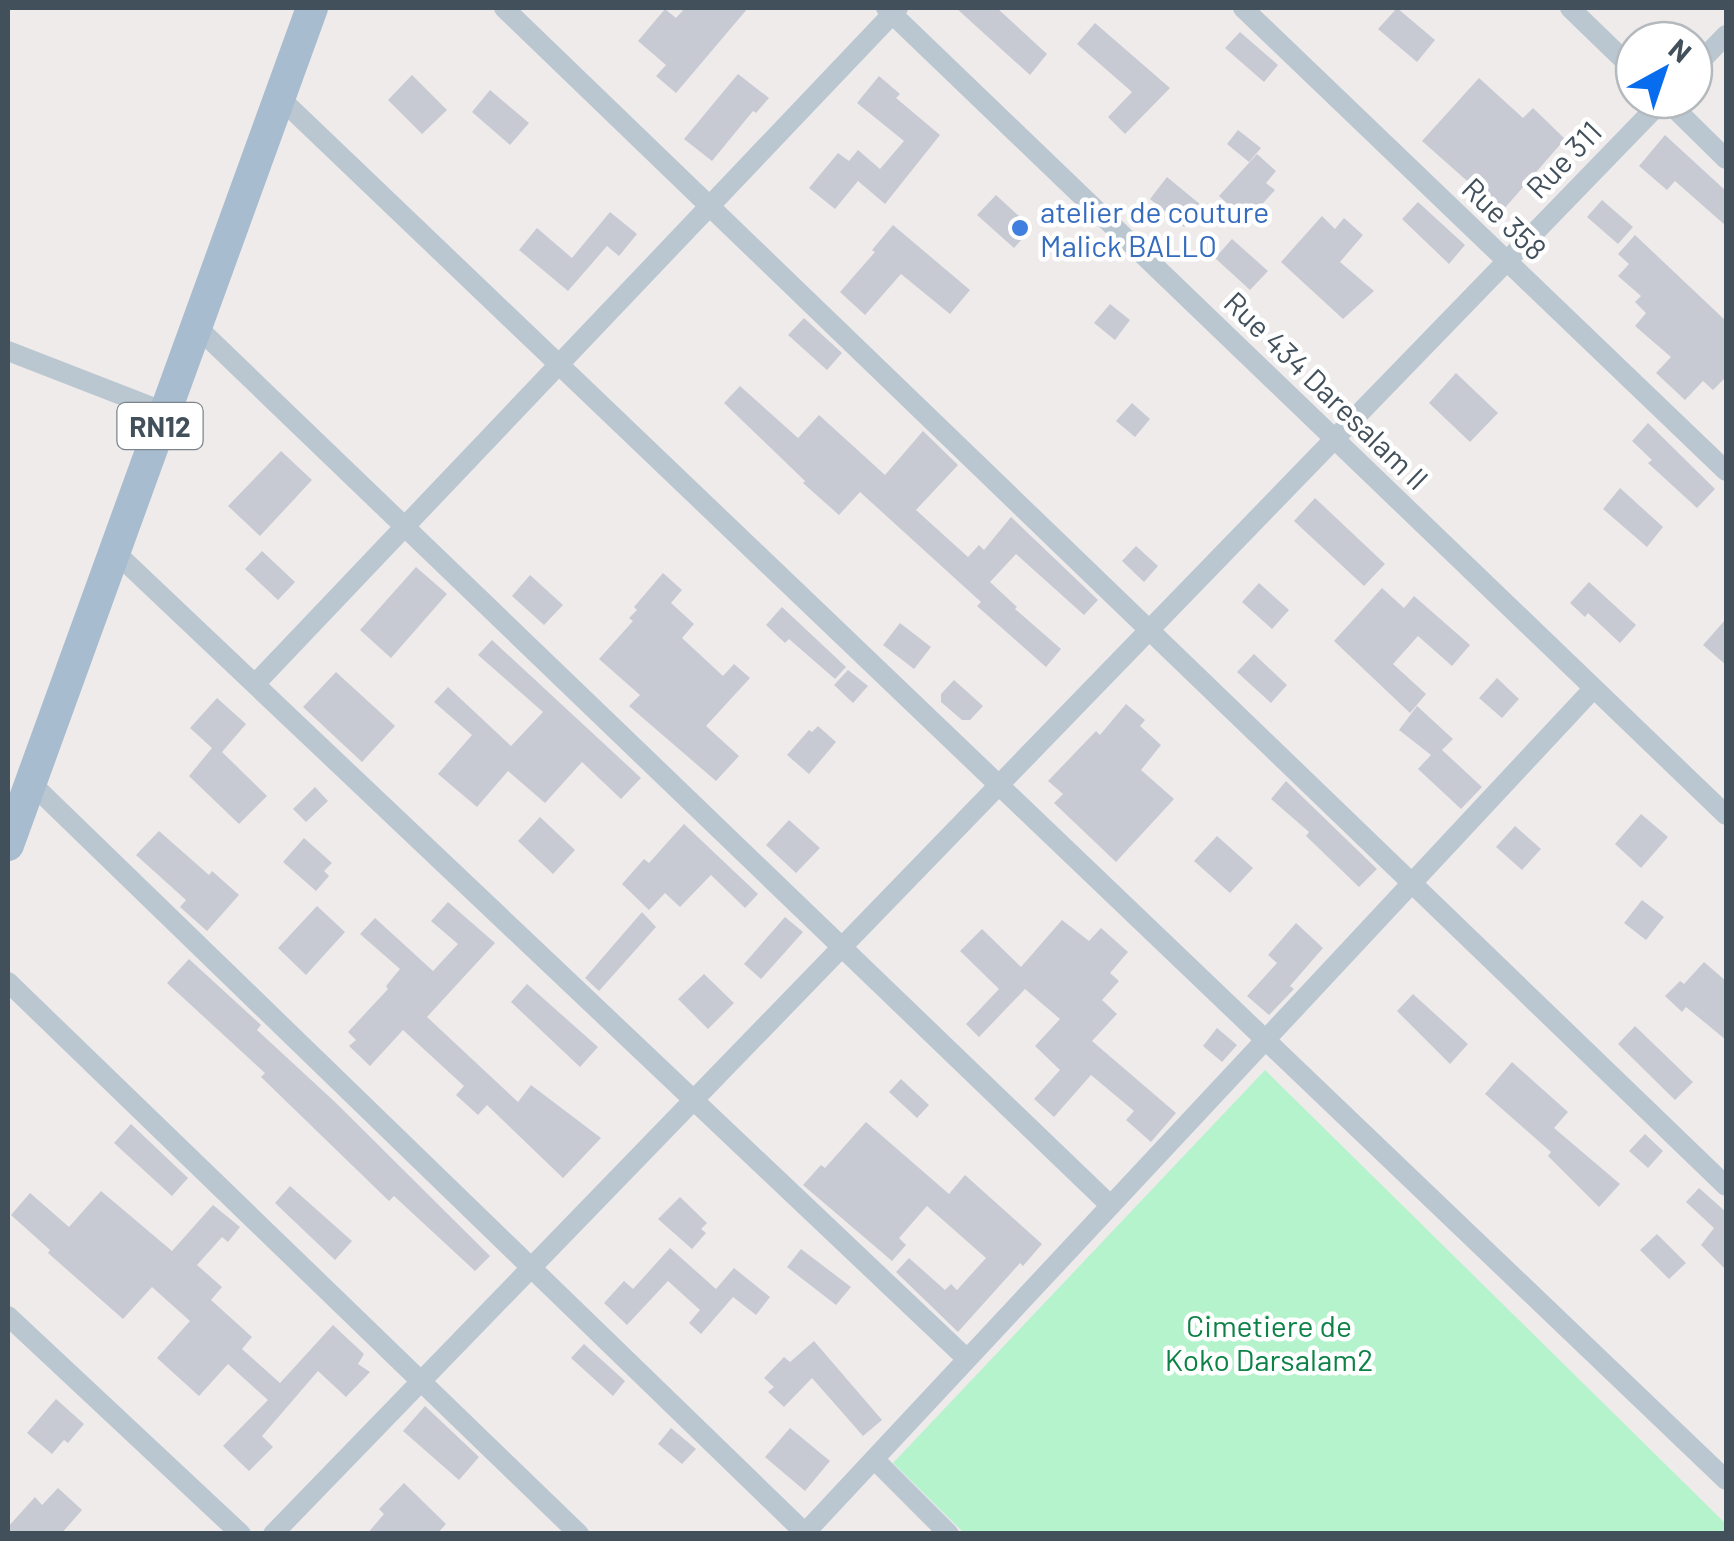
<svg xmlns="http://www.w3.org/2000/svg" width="1734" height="1541" font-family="Barlow,sans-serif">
	<rect width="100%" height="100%" fill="#efebeb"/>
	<path fill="#b4f3cc" d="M1265,1070L1726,1524V1533H964L893,1463Z"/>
	<path fill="#c7cad3" d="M685,8H748L676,93L656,76L666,65L638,41L665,9L676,18Z
		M956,8H997L1047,54L1030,75Z
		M1397,8L1435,40L1417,62L1378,29Z
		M1095,23L1170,88L1125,134L1108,117L1132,92L1077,44Z
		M1240,32L1278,65L1264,82L1225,48Z
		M738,74L769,98L756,113L753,111L712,161L684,139Z
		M412,75L447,110L422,134L388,100Z
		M879,76L900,94L896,98L940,135L885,204L858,181L835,209L809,188L838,153L849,161L858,150L880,169L904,141L857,103Z
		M1479,78L1523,118L1533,108L1565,139L1497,217L1478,200L1483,195L1422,141Z
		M490,90L529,123L510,145L472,112Z
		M1238,130L1261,148L1249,162L1227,144Z
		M1665,135L1726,191V226L1675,181L1667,190L1639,166Z
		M1257,154L1276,171L1266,183L1275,190L1247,221L1219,196Z
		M1167,177L1201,205L1184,227L1150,199Z
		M996,195L1032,228L1014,248L977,215Z
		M1602,200L1633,227L1618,244L1587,217Z
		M1418,202L1465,245L1449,264L1402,219Z
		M610,212L637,234L619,256L607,246L568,291L519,250L537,228L572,258Z
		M1322,216L1335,229L1344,218L1363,235L1340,262L1374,291L1343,319L1281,262Z
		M893,225L970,290L950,314L901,274L865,315L840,292L875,252L872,250Z
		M1635,235L1726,321V377L1713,390L1703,381L1685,400L1656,373L1671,357L1635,326L1646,313L1635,302L1641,296L1618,276L1629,264L1618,254Z
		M1232,239L1268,271L1250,290L1215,258Z
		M1110,304L1130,320L1115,340L1094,323Z
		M804,318L842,353L827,370L788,335Z
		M1456,373L1498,413L1470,442L1429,403Z
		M740,386L798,438L819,415L885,475L923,431L958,465L916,510L968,557L979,545L984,550L1011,517L1098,600L1084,615L1016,554L990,582L1017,607L1015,609L1061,649L1046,667L977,606L981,602L860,492L839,515L803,483L805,481L724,403Z
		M1132,403L1150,419L1135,437L1116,421Z
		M1648,423L1715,489L1697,508L1648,463L1652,460L1632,441Z
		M281,451L312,480L260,536L228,506Z
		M1620,488L1663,527L1647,547L1603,509Z
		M1315,498L1385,564L1364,586L1294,521Z
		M1136,546L1158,566L1144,582L1122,561Z
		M262,551L295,582L278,600L245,569Z
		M416,567L447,594L391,658L360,630Z
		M663,573L682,590L671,603L694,624L682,638L723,676L734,664L750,678L706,726L739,756L716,781L629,706L640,695L599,659L633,621L629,618L637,610L634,607Z
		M530,575L563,605L544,625L512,596Z
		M1589,582L1636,625L1620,643L1588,613L1585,617L1570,603Z
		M1259,583L1289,610L1272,629L1242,602Z
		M1382,588L1404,608L1414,596L1470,645L1452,666L1418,636L1393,664L1426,694L1410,713L1334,641Z
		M782,607L846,667L835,679L789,639L785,643L766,625Z
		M1726,619V665L1703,645Z
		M900,623L931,647L914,669L883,645Z
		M492,640L641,778L621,799L582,762L545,803L508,771L477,807L438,774L472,735L434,702L448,687L511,746L543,712L478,655Z
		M1254,654L1287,685L1271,703L1237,672Z
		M848,670L868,686L853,703L834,685Z
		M336,672L395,726L362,762L303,707Z
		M1497,678L1519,699L1502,718L1479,698Z
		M954,680L983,706L970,720H962L941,702V694Z
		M217,698L246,724L222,752L267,796L239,824L189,776L212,748L190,728Z
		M1126,704L1145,720L1140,726L1161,745L1141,770L1174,799L1116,862L1054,803L1063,794L1048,781L1096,731L1100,735Z
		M1417,706L1453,739L1442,750L1482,787L1461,809L1418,769L1431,755L1399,730Z
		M818,726L836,742L809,774L787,755L809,730L812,732Z
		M1286,781L1377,869L1359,887L1306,836L1309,832L1271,799Z
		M315,787L328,801L306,822L293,809Z
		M1641,814L1668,837L1641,868L1615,844Z
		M540,817L575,850L553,874L518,841Z
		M789,820L820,848L796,873L766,845Z
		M684,824L758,894L745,908L711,875L680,907L665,893L649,910L622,884L644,859L649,863Z
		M1515,826L1541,849L1522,870L1496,847Z
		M159,831L209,875L212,871L239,895L207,931L180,907L186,900L136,855Z
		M1217,836L1253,868L1230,893L1194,861Z
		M304,838L332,863L324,871L329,876L316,891L283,862Z
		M1642,900L1664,917L1646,940L1624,923Z
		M448,902L495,943L427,1017L518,1102L531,1085L601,1138L563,1178L487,1105L478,1115L456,1095L464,1086L403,1030L370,1066L349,1046L356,1040L348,1032L388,989L386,986L400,969L360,934L375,918L433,971L458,944L431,921Z
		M317,906L345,932L306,975L278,948Z
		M642,912L656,927L599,991L585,978Z
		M785,917L803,932L761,979L744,964Z
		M1062,920L1089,941L1101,928L1128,952L1110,973L1119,981L1102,1000L1117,1014L1092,1041L1176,1113L1151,1142L1126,1120L1134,1111L1091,1075L1054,1117L1034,1099L1060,1070L1035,1046L1060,1019L1025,989L979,1037L966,1024L999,989L960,951L982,929L1021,967Z
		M1296,923L1323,948L1290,986L1294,989L1269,1015L1247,996L1277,963L1268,955Z
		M189,959L261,1025L257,1030L335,1102L490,1256L475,1271L394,1196L389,1201L261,1077L265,1073L167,983Z
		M1704,962L1726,981V1040L1686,1007L1682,1012L1665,996L1680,981L1684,984Z
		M704,974L734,1003L708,1029L678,999Z
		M527,984L598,1047L580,1067L511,1002Z
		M1413,994L1468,1044L1450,1064L1397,1011Z
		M1635,1026L1693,1082L1675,1100L1618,1044Z
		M1217,1028L1237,1045L1222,1062L1203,1046Z
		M1512,1062L1568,1112L1554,1128L1620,1184L1599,1207L1548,1156L1551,1152L1485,1094Z
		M901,1079L929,1105L917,1118L889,1092Z
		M866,1122L949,1194L965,1175L1042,1244L1023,1266L1020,1263L958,1332L896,1272L909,1258L945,1290L951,1284L957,1290L986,1258L927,1206L899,1238L906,1245L892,1261L803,1185L821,1165L825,1168Z
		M131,1124L188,1178L172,1196L114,1143Z
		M1645,1134L1663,1151L1648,1168L1629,1151Z
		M290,1186L352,1241L335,1260L275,1203Z
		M1699,1188L1726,1212V1270L1701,1245L1714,1228L1686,1202Z
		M101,1191L172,1251L213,1205L240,1227L228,1242L222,1237L197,1265L222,1287L211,1300L252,1337L242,1349L280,1383L333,1325L364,1354L358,1364L370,1372L346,1397L318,1371L262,1436L273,1447L249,1471L223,1446L268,1400L228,1364L199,1396L157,1358L190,1321L152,1287L123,1319L48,1253L50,1250L11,1215L30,1193L69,1227Z
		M680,1197L707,1223L701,1229L706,1233L692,1249L658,1219Z
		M1657,1234L1686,1263L1669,1279L1640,1250Z
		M670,1248L716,1289L734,1268L770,1297L756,1315L733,1297L701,1334L689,1323L700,1310L668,1281L627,1325L604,1303L624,1281L633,1289Z
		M801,1249L851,1287L836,1305L787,1267Z
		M814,1341L882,1420L863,1436L812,1378L784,1407L768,1392L774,1387L764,1378L784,1357L790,1362Z
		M584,1344L625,1381L613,1396L571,1358Z
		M56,1399L84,1424L68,1443L64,1440L52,1454L27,1433Z
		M425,1406L479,1457L459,1480L403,1431Z
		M671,1428L696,1449L682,1464L658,1444Z
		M790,1428L830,1461L805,1491L765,1457Z
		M404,1483L446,1524L437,1534H367L384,1514L379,1509Z
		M58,1488L82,1510L61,1534H8V1527L35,1497L42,1505Z"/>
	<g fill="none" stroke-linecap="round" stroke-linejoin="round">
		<path stroke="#bac7d0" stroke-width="20" d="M504,8L1726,1186
			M886,8L1726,815
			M1243,8L1726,471
			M1570,8L1634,70
			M1694,68L1726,35
			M280,98L1726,1480
			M1666,100L1726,159
			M196,326L1110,1205
			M8,351L165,412
			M114,551L967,1359
			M255,684L898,8
			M29,781L805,1533
			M8,982L579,1534
			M8,1316L241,1534
			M874,1459L949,1534
			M273,1534L1663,100
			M804,1534L1594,688"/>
		<path stroke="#a8bccf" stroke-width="32" d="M8,845L312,8"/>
	</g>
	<circle fill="#3f7fe0" stroke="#fff" stroke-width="4" cx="1020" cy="228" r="10"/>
	<g text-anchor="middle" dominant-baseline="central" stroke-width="9" stroke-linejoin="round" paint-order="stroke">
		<rect fill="#fff" stroke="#7b848c" stroke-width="2.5" x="117.5" y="403" width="85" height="46" rx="8"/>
		<g font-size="28" font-weight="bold" fill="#42505b">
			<text x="160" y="426">RN12</text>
		</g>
		<g font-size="30" fill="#42505b" stroke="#fff">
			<text transform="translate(1563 159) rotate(-46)">Rue 311</text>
			<text transform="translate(1505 218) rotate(44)">Rue 358</text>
			<text transform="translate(1327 390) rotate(44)">Rue 434 Daresalam II</text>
		</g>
		<g font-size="30" fill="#366cbe" stroke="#fff" text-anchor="start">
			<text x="1040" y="211">atelier de couture<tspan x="1040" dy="34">Malick BALLO</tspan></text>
		</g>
		<g font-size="30" fill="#0d8247" stroke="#fff">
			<text x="1269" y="1325">Cimetiere de<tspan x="1269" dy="34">Koko Darsalam2</tspan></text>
		</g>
	</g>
	<rect width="1734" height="1541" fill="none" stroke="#42505b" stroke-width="20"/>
	<g transform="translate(1664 70) rotate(40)"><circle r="48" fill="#ffffff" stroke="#b3b9bd" stroke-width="2.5"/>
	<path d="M0-8L18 38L0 25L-18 38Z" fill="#076dee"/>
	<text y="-15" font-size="28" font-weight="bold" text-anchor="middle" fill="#42505b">N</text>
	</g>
</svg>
